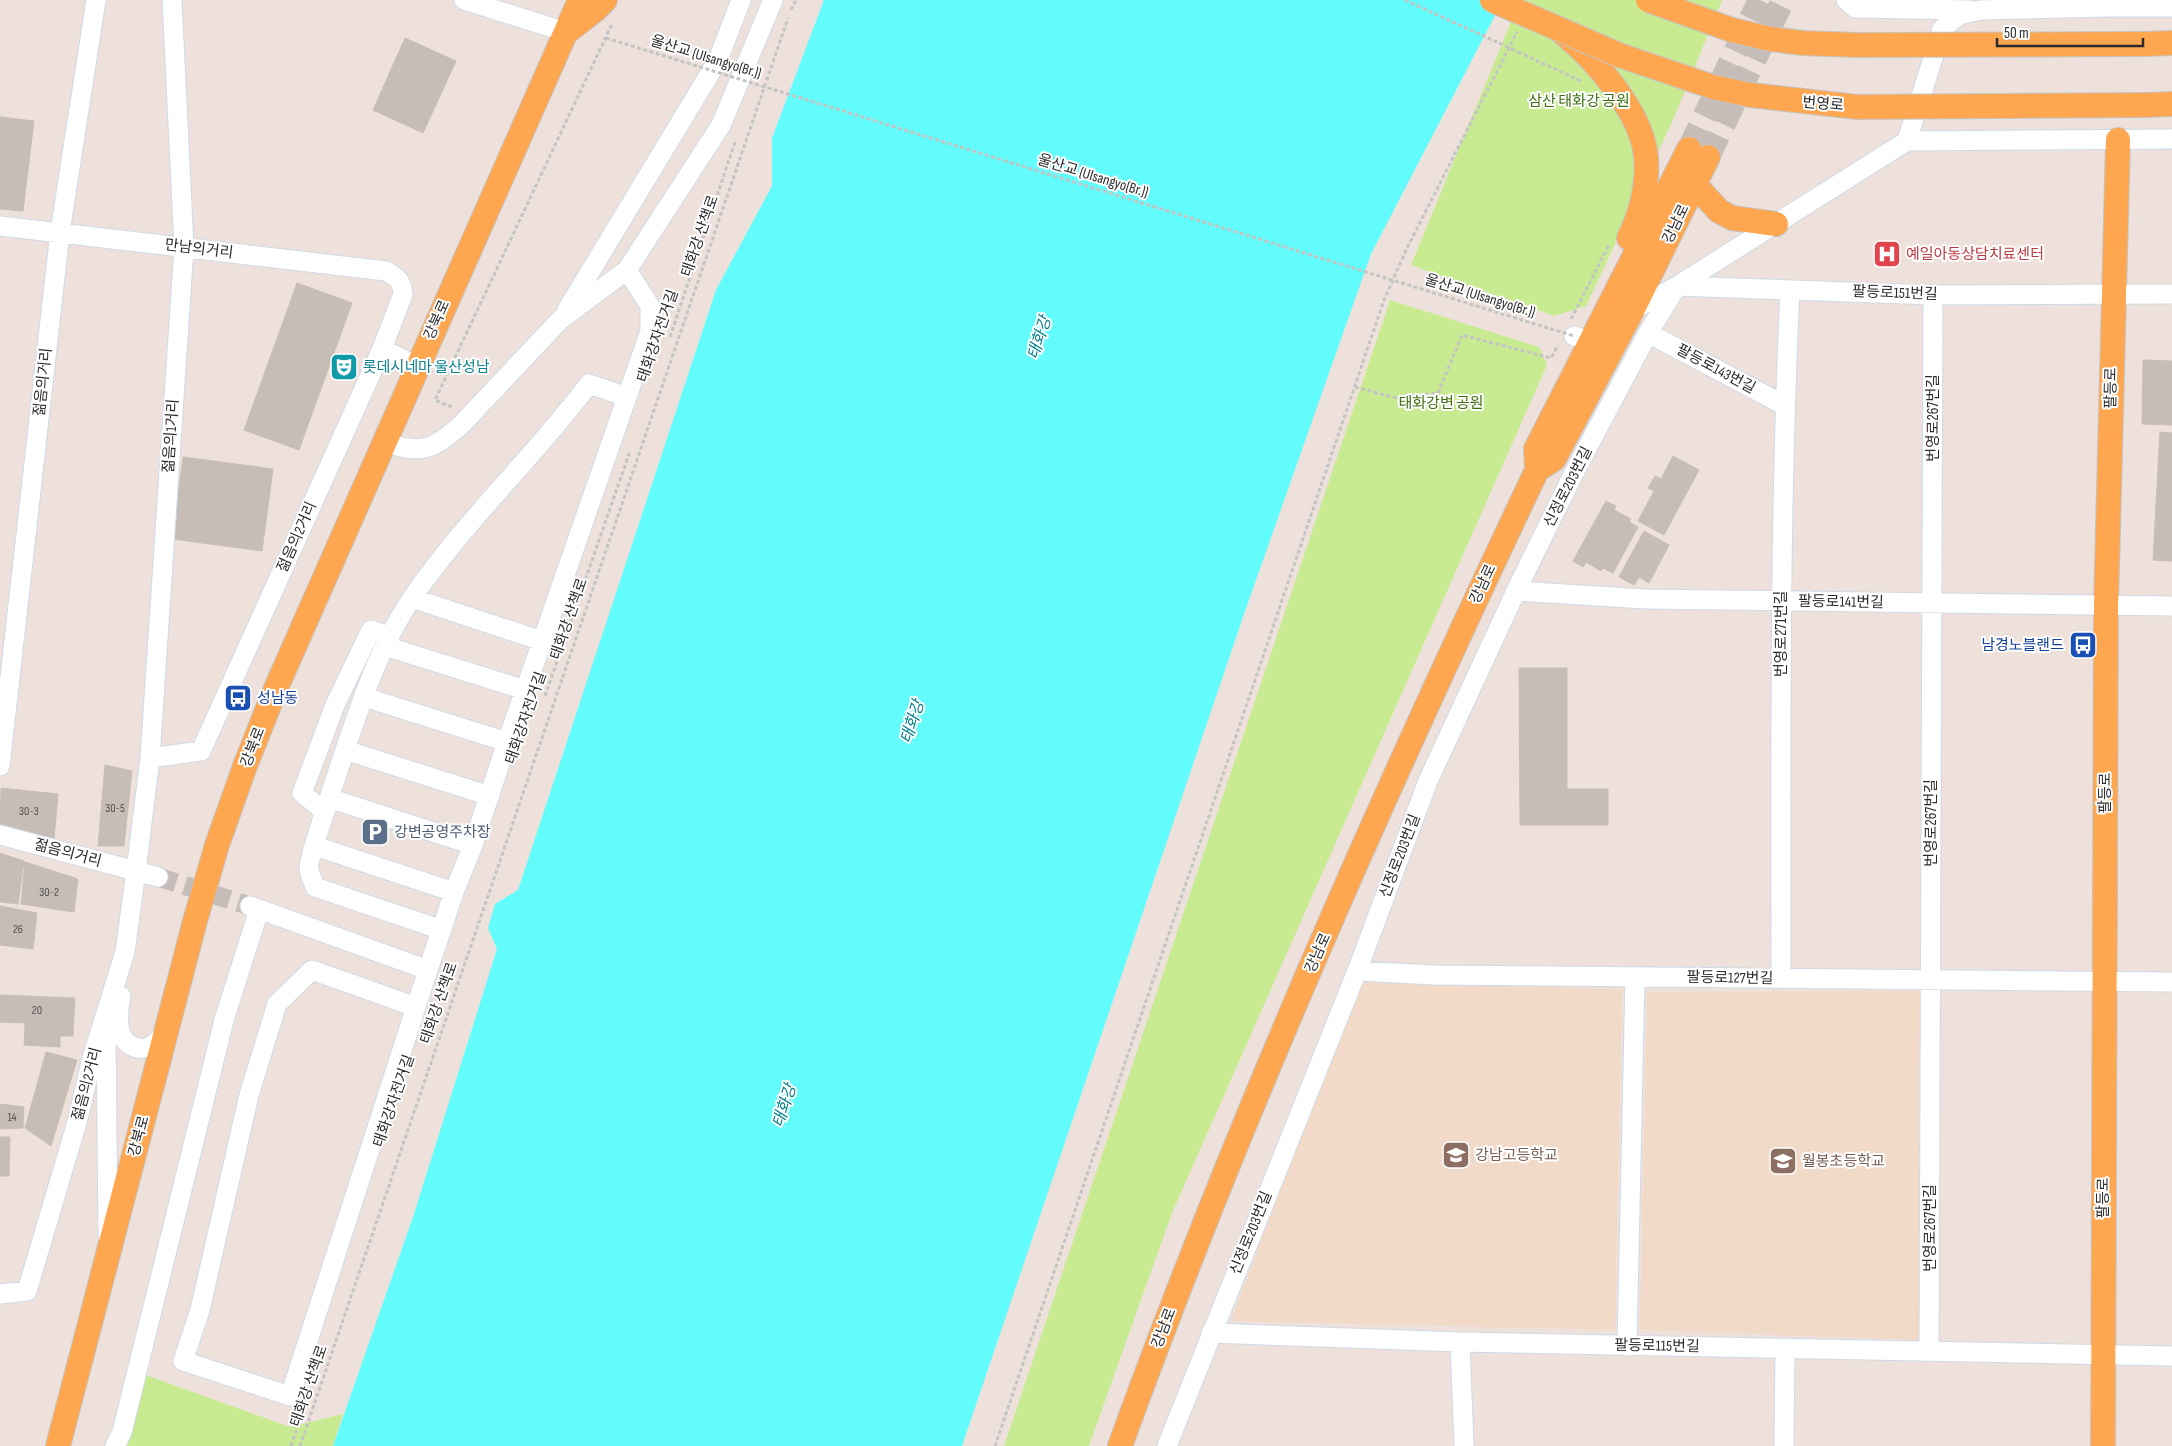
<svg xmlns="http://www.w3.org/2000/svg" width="2172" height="1446" font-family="'Sofia Sans Condensed','Noto Sans KR',sans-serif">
	<rect width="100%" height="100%" fill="#eee1db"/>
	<path fill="#f2dac9" d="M1359,982L1622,989L1615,1330L1231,1321Z
		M1922,991L1923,1340L1640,1330L1647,992Z"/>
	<path fill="#c8eb92" d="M1520,0H1722L1673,120L1586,306L1554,316L1411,265Z
		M1390,300L1539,347L1547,365L1172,1213L1089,1446H1004Z
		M140,1373L290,1427L343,1414L333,1446H123Z"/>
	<path fill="#63fcfc" d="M824,0H1503L1371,254L1243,617L962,1446H333L414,1214L497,949L488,928L495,904L518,890L716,290L772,186V138Z"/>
	<path fill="#c6bdb7" stroke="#cabdb5" d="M405,38L456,61L423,133L373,110Z
		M0,117L34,121L23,211L0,209Z
		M297,283L352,303L299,450L244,430Z
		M2143,360L2172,361V425L2142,424Z
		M2160,432L2172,433V561L2153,560Z
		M1673,456L1699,470L1664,535L1638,521L1654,491L1648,488L1655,476L1661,479Z
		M183,457L273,469L262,551L172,539Z
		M1606,501L1616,506L1614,510L1631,519L1629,522L1638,527L1613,573L1603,568L1601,571L1586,562L1583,567L1573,561Z
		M1644,531L1669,545L1649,583L1639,577L1634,585L1619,577Z
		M1519,668H1567V789H1608V825H1520Z
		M105,765L132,771L124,846H98Z
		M1,788L58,794L54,839L0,827Z
		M0,853L24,861L18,904L0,902Z
		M25,862L78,879L74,912L21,904Z
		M0,906L37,913L33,949L0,945Z
		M0,995L75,998L73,1036H60V1047L24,1045L25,1023L0,1022Z
		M46,1052L77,1060L51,1146L25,1128Z
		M0,1104L24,1107L23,1128L0,1129Z
		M0,1137H10L9,1176H0Z"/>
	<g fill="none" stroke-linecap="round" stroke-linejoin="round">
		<path stroke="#c7bdb8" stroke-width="19" stroke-dasharray="19 9" stroke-linecap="butt" d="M158,877L250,906"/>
		<path stroke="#c7bdb8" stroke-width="24" stroke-dasharray="24 12" stroke-linecap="butt" d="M1689,149L1760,0
			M1708,157L1783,0"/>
		<g stroke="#d0dae5" stroke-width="21">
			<path id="minor" d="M464,0L566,32
				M1846,0L1855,8L1969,10
				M2118,0L2108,7L1980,10L1959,15L1942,29L1907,141L2172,139
				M2108,7H2172
				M0,226L386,271C397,277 402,281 403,294L382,349L201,751L150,758
				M1677,286L1933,295L2172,294
				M567,310L718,60L741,0
				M1629,312L1677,286L1907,141
				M1648,333L1784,405
				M1574,336L1591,342
				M382,349L417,366
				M384,442C420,455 433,450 461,425L561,319L627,270L721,125L773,0
				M1516,591L1645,599L2172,606
				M412,598L542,641
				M385,646L525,690
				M364,697L507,742
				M345,750L490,796
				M0,766L60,232L96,0
				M329,798L473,845
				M325,812L302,793L335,705L371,630L390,637
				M0,835L136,871L150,758L184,247L172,0
				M315,846L454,892
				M250,906L428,970
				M442,930L315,887C313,881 310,875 309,869C307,863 330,797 333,786C354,724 375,652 412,598C465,521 533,458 589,384L627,397
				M1357,971L1434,975L2172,982
				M1781,978C1781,749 1779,519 1790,290
				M121,996C119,1007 117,1020 120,1031C124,1044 138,1053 151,1046C158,1042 163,1035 167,1029
				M416,1007L312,970L277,1004L249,1095L200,1310L183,1361L290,1396L428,970L454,892L473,845L507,742L650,331V306L627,270
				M106,1032L108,1235
				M0,1294L27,1291L78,1119L92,1058L125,952L136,871L158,877
				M1211,1333L1460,1342L2172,1356
				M1460,1342L1464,1446
				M1627,1346L1635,977
				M1929,1352L1933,295
				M115,1446L122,1432L224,1020L259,910
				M1167,1446L1357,971L1428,781L1516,591L1573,475L1648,333L1677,286
				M1784,1446L1785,1348"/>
		</g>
		<g stroke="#c4c4c4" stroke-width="26">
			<path id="major" d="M568,31L595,10L605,0
				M1563,33C1596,60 1642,113 1646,157C1648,185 1641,214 1629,238
				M2145,44L2172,43
				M2146,105L2172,104
				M1695,185L1719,211L1732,218L1776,224
				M1537,470L1554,459L1632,311L1708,157
				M58,1446L195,921L217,845L245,766L276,688L580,0
				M1120,1446C1241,1113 1385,790 1537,470L1536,449L1689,149
				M2103,1446L2106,606L2118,140"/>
		</g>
		<path stroke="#c4c4c4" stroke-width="3" stroke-dasharray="4 2.5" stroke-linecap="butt" d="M1405,0L1499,43
			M791,10L796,0
			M1518,52L1581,81
			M1571,319L1609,245
			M670,337L736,139
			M1355,387L1397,398L1438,393L1462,335L1551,358L1558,345
			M452,407L435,400L612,24
			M545,696L630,451
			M291,1446L304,1410
			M300,1446L788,18
			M995,1446L1384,300L1408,246L1517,32"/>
		<use href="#minor" stroke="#fff" stroke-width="19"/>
		<use href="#major" stroke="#ffa750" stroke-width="24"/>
		<g stroke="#c4c4c4" stroke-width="26" stroke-linecap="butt">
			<path id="major-bridge" d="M1492,0L1619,55L1713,87L1750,95L1857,107L2146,105
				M1648,0L1732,30L1770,39L1803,43L1856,45L2145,44"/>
		</g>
		<path stroke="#c4c4c4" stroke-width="3" stroke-dasharray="4 2.5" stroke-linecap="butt" d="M606,38L1574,336
			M1499,43L1518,52"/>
		<use href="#major-bridge" stroke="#ffa750" stroke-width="24"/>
	</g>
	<defs>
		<g id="hospital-square" transform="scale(1.4375)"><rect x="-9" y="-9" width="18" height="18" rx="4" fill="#e0444e" stroke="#fff"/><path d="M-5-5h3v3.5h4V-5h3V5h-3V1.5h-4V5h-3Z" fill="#fff"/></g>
		<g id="theatre-square" transform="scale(1.4375)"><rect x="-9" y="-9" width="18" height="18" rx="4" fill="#0f9aa8" stroke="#fff"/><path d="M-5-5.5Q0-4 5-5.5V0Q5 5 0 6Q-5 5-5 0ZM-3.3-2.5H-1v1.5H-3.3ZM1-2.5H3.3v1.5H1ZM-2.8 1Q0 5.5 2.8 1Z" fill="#fff"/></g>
		<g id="bus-square" transform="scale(1.4375)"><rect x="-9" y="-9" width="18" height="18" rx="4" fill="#1a4fb4" stroke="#fff"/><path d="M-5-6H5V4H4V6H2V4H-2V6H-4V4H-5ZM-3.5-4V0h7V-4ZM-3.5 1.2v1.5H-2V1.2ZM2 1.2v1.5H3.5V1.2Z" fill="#fff"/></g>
		<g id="parking-square" transform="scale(1.4375)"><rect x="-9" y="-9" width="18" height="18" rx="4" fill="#5c6f8a" stroke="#fff"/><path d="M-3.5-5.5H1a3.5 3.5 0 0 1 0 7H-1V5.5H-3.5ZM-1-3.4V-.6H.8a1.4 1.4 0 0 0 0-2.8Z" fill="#fff"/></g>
		<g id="school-square" transform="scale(1.4375)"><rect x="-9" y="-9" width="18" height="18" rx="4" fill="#8d6e63" stroke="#fff"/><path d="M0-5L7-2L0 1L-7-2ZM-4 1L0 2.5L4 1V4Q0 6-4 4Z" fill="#fff"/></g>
	</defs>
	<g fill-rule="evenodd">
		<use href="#hospital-square" x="1887" y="254"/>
		<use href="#theatre-square" x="344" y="367"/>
		<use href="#bus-square" x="2083" y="645"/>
		<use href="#bus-square" x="238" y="698"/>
		<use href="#parking-square" x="375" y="832"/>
		<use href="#school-square" x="1456" y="1155"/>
		<use href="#school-square" x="1783" y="1161"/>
	</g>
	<g text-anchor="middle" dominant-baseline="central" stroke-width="4" stroke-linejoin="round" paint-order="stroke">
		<g font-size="12" fill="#52504e">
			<text x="115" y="808">30-5</text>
			<text x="29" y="811">30-3</text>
			<text x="49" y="892">30-2</text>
			<text x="18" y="929">26</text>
			<text x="37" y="1010">20</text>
			<text x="12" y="1117">14</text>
		</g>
		<g font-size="15" fill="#2b2b2b" stroke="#fff">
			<text transform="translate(706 57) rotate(17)">울산교 (Ulsangyo(Br.))</text>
			<text transform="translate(1823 104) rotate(5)">번영로</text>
			<text transform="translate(1093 176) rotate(17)">울산교 (Ulsangyo(Br.))</text>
			<text transform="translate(1676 224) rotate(-64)">강남로</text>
			<text transform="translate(700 236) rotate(-71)">태화강 산책로</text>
			<text transform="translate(199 249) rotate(7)">만남의거리</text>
			<text transform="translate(1895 293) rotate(2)">팔등로151번길</text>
			<text transform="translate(1480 296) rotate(17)">울산교 (Ulsangyo(Br.))</text>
			<text transform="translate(437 320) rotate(-66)">강북로</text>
			<text transform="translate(658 336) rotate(-71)">태화강자전거길</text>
			<text transform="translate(1716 369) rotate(28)">팔등로143번길</text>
			<text transform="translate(43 382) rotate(-84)">젊음의거리</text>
			<text transform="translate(2111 388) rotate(-89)">팔등로</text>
			<text transform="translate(1933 418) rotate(-90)">번영로267번길</text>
			<text transform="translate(171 436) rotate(-86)">젊음의1거리</text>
			<text transform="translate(1568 487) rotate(-63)">신정로203번길</text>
			<text transform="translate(297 537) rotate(-66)">젊음의2거리</text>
			<text transform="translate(1483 584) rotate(-65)">강남로</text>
			<text transform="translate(1841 602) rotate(1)">팔등로141번길</text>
			<text transform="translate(569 619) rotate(-71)">태화강 산책로</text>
			<text transform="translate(1781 634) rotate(-90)">번영로271번길</text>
			<text transform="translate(526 718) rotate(-71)">태화강자전거길</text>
			<text transform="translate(253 747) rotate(-69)">강북로</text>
			<text transform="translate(2105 793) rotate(-90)">팔등로</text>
			<text transform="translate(1931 823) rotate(-90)">번영로267번길</text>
			<text transform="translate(68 853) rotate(15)">젊음의거리</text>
			<text transform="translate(1400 856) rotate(-69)">신정로203번길</text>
			<text transform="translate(1318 953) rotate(-66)">강남로</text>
			<text transform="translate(1730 978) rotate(1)">팔등로127번길</text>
			<text transform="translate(439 1003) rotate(-71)">태화강 산책로</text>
			<text transform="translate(87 1084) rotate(-75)">젊음의2거리</text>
			<text transform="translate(394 1101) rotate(-71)">태화강자전거길</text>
			<text transform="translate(139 1136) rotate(-75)">강북로</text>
			<text transform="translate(2103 1198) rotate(-90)">팔등로</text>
			<text transform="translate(1930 1228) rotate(-90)">번영로267번길</text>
			<text transform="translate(1251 1233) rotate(-68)">신정로203번길</text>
			<text transform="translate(1164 1328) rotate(-69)">강남로</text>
			<text transform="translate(1657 1346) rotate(1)">팔등로115번길</text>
			<text transform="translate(309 1386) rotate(-71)">태화강 산책로</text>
		</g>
		<g font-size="15" fill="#3f7112" stroke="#fff">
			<text x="1579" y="101">삼산 태화강 공원</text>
			<text x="1441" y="403">태화강변 공원</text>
		</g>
		<g font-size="15" fill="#be3a42" stroke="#fff" text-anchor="start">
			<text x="1906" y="254">예일아동상담치료센터</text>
		</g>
		<g font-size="15" fill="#0d838f" stroke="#fff" text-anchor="start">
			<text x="363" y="367">롯데시네마 울산성남</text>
		</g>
		<g font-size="15" fill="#164399" stroke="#fff" text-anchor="end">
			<text x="2064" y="645">남경노블랜드</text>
			<text x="257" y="698" text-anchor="start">성남동</text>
		</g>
		<g font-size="15" fill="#4e5e75" stroke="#fff" text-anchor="start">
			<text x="394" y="832">강변공영주차장</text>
		</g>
		<g font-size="15" fill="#785e54" stroke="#fff" text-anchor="start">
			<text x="1475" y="1155">강남고등학교</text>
			<text x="1802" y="1161">월봉초등학교</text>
		</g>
		<g font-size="16" font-style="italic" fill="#03808b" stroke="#fff">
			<text transform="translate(1040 338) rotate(-72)">태화강</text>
			<text transform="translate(913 722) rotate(-72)">태화강</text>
			<text transform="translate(785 1106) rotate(-72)">태화강</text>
		</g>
	</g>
	<path d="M1997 38v8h146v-8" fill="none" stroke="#2b2b2b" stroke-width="2.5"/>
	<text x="2004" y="38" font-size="15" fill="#2b2b2b" stroke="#ffffff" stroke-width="4" paint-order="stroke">50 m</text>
</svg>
